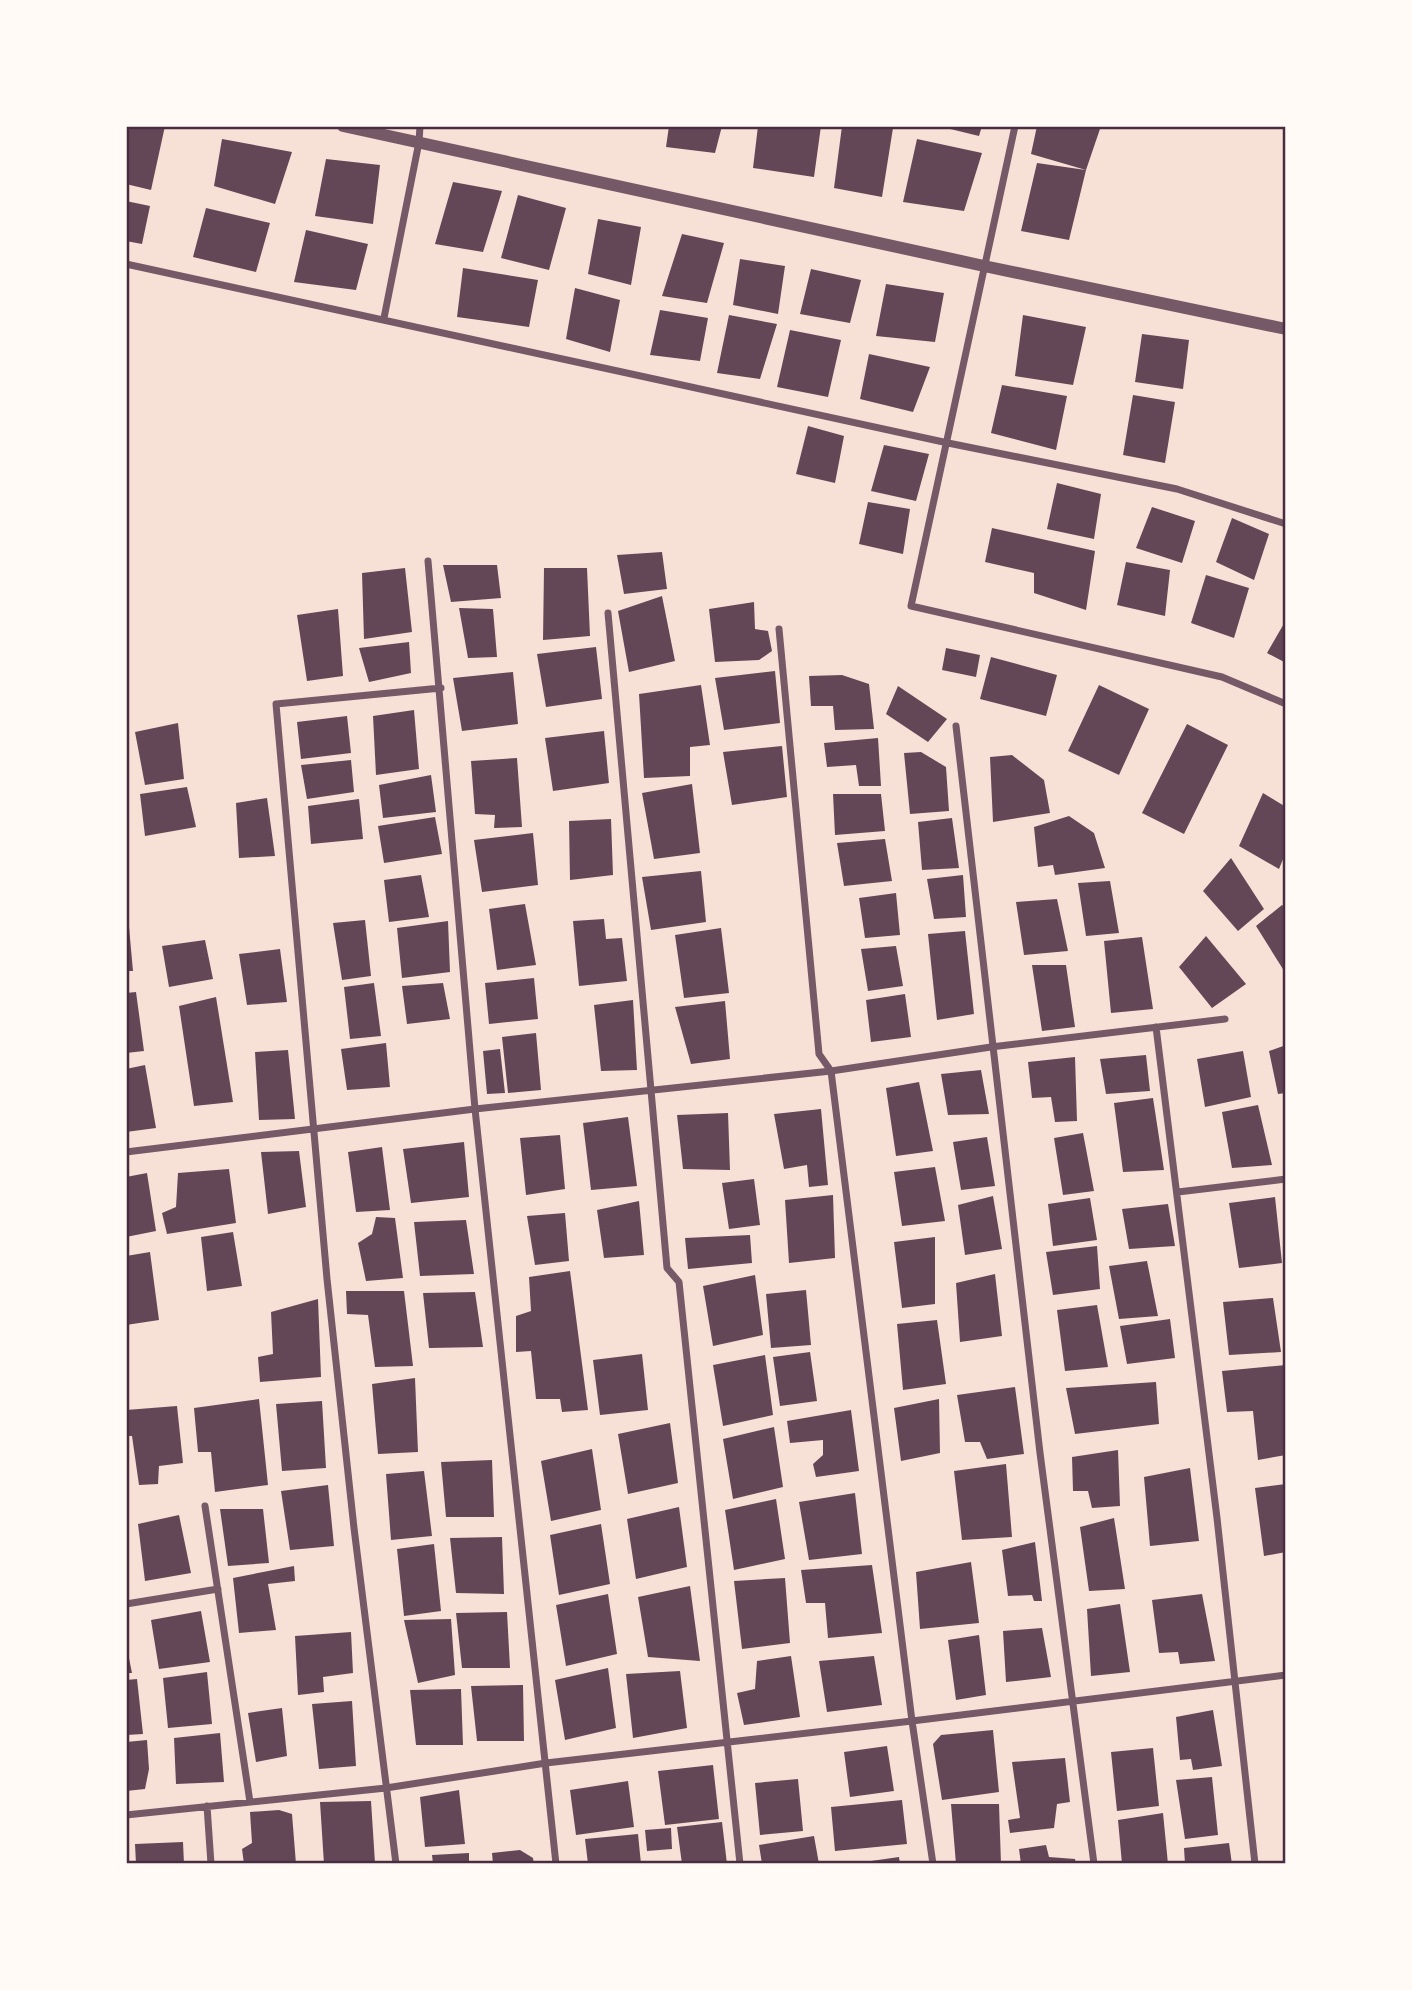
<svg xmlns="http://www.w3.org/2000/svg" width="1412" height="1990" font-family="'Source Sans 3',sans-serif">
	<rect width="100%" height="100%" fill="#f7e1d7"/>
	<path fill="#644757" d="M126,126H165L151,190L126,184Z
		M669,126H722L715,153L666,147Z
		M758,126H821L814,177L753,168Z
		M842,126L893,128L882,197L834,188Z
		M938,126H982L979,136Z
		M1037,126H1101L1086,170L1031,154Z
		M222,139L292,152L275,204L214,186Z
		M917,139L982,153L964,211L903,202Z
		M326,159L380,165L373,224L315,216Z
		M1037,163L1086,170L1069,240L1021,231Z
		M453,182L502,191L483,252L435,244Z
		M518,195L566,208L549,270L501,258Z
		M126,201L150,206L142,244L126,241Z
		M206,208L270,223L256,272L193,257Z
		M598,219L641,227L631,285L588,274Z
		M306,230L368,244L356,290L294,282Z
		M682,234L724,243L707,303L662,296Z
		M740,259L785,266L778,314L733,305Z
		M463,268L538,280L529,327L457,317Z
		M811,269L861,280L850,323L800,314Z
		M886,284L944,293L935,342L876,336Z
		M575,288L620,300L610,352L566,339Z
		M660,310L708,318L700,361L650,355Z
		M729,315L777,324L760,379L717,373Z
		M1023,315L1086,327L1073,385L1015,376Z
		M790,330L841,340L828,397L777,387Z
		M1142,334L1189,340L1183,389L1135,382Z
		M869,354L930,367L913,412L860,399Z
		M1002,385L1067,396L1056,450L991,433Z
		M1133,395L1175,402L1165,463L1123,455Z
		M808,426L844,436L835,483L796,474Z
		M884,445L929,454L916,501L871,491Z
		M1057,483L1101,494L1094,539L1047,529Z
		M868,502L910,509L903,554L859,544Z
		M1152,507L1195,521L1182,563L1136,548Z
		M1232,518L1269,534L1254,580L1216,562Z
		M992,528L1095,551L1086,610L1034,593V573L985,562Z
		M662,552L667,589L624,594L617,555Z
		M1126,562L1170,570L1165,616L1117,605Z
		M443,565H497L501,598L451,602Z
		M405,568L412,632L364,639L362,573Z
		M544,568H587L590,636L543,640Z
		M1206,575L1249,588L1234,638L1191,623Z
		M662,596L675,661L629,672L618,611Z
		M754,602L755,629L768,631L772,651L759,660L715,662L709,609Z
		M459,608L493,609L497,657L468,658Z
		M338,609L343,676L307,681L297,615Z
		M1286,620V663L1267,653Z
		M409,642L411,673L369,682L359,648Z
		M596,647L602,699L546,707L537,654Z
		M946,648L980,655L976,677L942,670Z
		M991,657L1057,675L1046,716L980,699Z
		M775,671L780,723L724,730L715,678Z
		M513,672L518,724L462,731L453,678Z
		M842,675L869,684L874,729L835,730L833,706H811L809,676Z
		M701,685L710,745L690,747V776L644,778L639,694Z
		M1099,685L1149,709L1119,775L1068,751Z
		M898,686L947,719L928,742L886,714Z
		M414,710L419,769L376,775L373,716Z
		M347,716L351,753L301,759L297,722Z
		M178,723L184,779L145,785L135,732Z
		M1187,724L1228,745L1184,834L1142,813Z
		M604,731L609,783L553,791L545,738Z
		M878,738L881,786H859L856,765L827,767L824,743Z
		M782,746L787,797L732,805L723,752Z
		M921,752L946,767L949,811L910,814L904,753Z
		M1012,755L1044,780L1050,813L993,822L990,757Z
		M517,758L522,827L494,828L495,815L475,814L471,761Z
		M351,760L354,792L307,799L301,765Z
		M431,775L436,812L383,818L379,785Z
		M692,784L700,853L654,859L642,793Z
		M187,787L196,827L145,836L140,794Z
		M1263,793L1286,807V852L1279,869L1239,846Z
		M833,794H881L885,831L835,835Z
		M267,798L275,856L239,858L236,803Z
		M359,799L363,839L311,844L308,806Z
		M1069,816L1094,833L1105,868L1055,875L1053,865L1038,867L1034,827Z
		M435,817L442,854L384,863L378,826Z
		M952,818L959,868L922,870L918,822Z
		M611,819L613,875L570,880L569,821Z
		M533,833L538,885L482,892L474,840Z
		M885,839L892,881L844,886L837,843Z
		M1231,858L1264,909L1238,931L1203,891Z
		M701,871L706,922L651,930L642,877Z
		M421,875L429,917L389,922L384,880Z
		M963,875L966,917L934,919L927,879Z
		M1110,881L1119,933L1086,936L1078,883Z
		M896,893L900,935L865,938L859,898Z
		M1057,899L1068,951L1024,955L1016,902Z
		M525,904L536,965L497,970L489,909Z
		M1282,905L1286,909V974L1256,926Z
		M126,916H128L133,971H126Z
		M604,919L606,939L622,938L627,981L579,986L573,921Z
		M365,920L371,976L342,980L333,923Z
		M448,921L450,972L402,978L397,928Z
		M721,928L729,993L684,998L675,935Z
		M965,931L974,1014L937,1020L928,934Z
		M1206,936L1246,984L1212,1008L1179,967Z
		M1142,937L1153,1009L1111,1013L1104,941Z
		M205,940L213,979L169,987L162,946Z
		M896,946L903,986L868,991L861,949Z
		M280,949L287,1002L247,1005L239,954Z
		M1032,965H1066L1075,1027L1042,1031Z
		M534,978L538,1019L489,1024L485,983Z
		M374,983L381,1036L350,1039L344,987Z
		M443,983L450,1019L407,1024L402,986Z
		M136,992L144,1051L126,1053V993Z
		M905,994L911,1037L871,1042L866,1000Z
		M216,997L233,1102L194,1106L179,1006Z
		M633,1000L637,1070L601,1071L594,1005Z
		M725,1001L730,1059L691,1064L675,1007Z
		M536,1033L541,1090L508,1093L502,1037Z
		M386,1043L390,1087L347,1090L341,1049Z
		M1286,1045V1093L1278,1094L1269,1051Z
		M500,1049L505,1093L487,1094L483,1051Z
		M288,1050L295,1119L259,1120L255,1052Z
		M1243,1051L1251,1097L1205,1107L1197,1059Z
		M1146,1055L1150,1091L1106,1094L1100,1059Z
		M1075,1057L1077,1121L1055,1122L1051,1097L1032,1098L1028,1062Z
		M145,1065L156,1128L126,1132V1069Z
		M981,1070L989,1114L948,1115L941,1074Z
		M919,1082L933,1151L896,1156L886,1088Z
		M1153,1098L1164,1170L1123,1172L1114,1103Z
		M1258,1105L1272,1165L1232,1168L1222,1112Z
		M821,1109L828,1185L809,1187L807,1165L784,1169L774,1114Z
		M728,1113L730,1170L683,1169L677,1115Z
		M628,1117L637,1186L591,1190L583,1123Z
		M1083,1133L1094,1191L1063,1195L1054,1138Z
		M560,1135L565,1189L526,1195L520,1138Z
		M987,1137L995,1186L961,1190L953,1142Z
		M464,1142L469,1197L411,1203L403,1149Z
		M382,1147L390,1210L356,1212L348,1152Z
		M299,1151L306,1207L268,1214L261,1152Z
		M935,1167L945,1221L902,1226L894,1172Z
		M229,1169L236,1223L167,1234L162,1213L176,1207L178,1173Z
		M147,1173L156,1231L126,1237V1177Z
		M754,1179L760,1225L729,1229L722,1183Z
		M833,1195L835,1258L789,1263L785,1200Z
		M993,1196L1002,1249L965,1255L958,1205Z
		M1275,1197L1282,1263L1239,1268L1229,1203Z
		M1090,1198L1097,1240L1053,1246L1048,1204Z
		M639,1201L644,1255L604,1258L597,1210Z
		M1168,1204L1175,1246L1129,1249L1122,1209Z
		M565,1213L569,1261L535,1265L527,1216Z
		M376,1217L395,1218L403,1278L366,1281L358,1243L372,1234Z
		M466,1220L474,1274L420,1276L414,1222Z
		M233,1232L242,1286L207,1291L201,1237Z
		M750,1235L752,1263L688,1269L685,1238Z
		M935,1237V1304L902,1308L894,1242Z
		M1097,1246L1100,1289L1053,1295L1046,1252Z
		M150,1252L159,1320L126,1325V1256Z
		M1147,1261L1158,1316L1119,1319L1109,1266Z
		M570,1271L588,1410L562,1412L560,1399H536L531,1351L516,1352V1316L531,1311L529,1277Z
		M995,1274L1002,1336L960,1342L956,1283Z
		M755,1275L763,1335L713,1346L703,1286Z
		M806,1290L811,1345L771,1348L766,1294Z
		M346,1291H404L413,1366L375,1367L368,1315L347,1314Z
		M475,1292L483,1347L429,1348L423,1293Z
		M1273,1298L1281,1352L1229,1355L1223,1302Z
		M318,1299L321,1377L260,1382L258,1357L273,1354L271,1312Z
		M1097,1305L1108,1367L1065,1371L1057,1310Z
		M1170,1319L1175,1358L1127,1364L1120,1326Z
		M937,1320L946,1384L903,1390L897,1324Z
		M810,1352L817,1401L780,1406L773,1357Z
		M642,1354L648,1410L600,1415L593,1360Z
		M765,1355L773,1415L723,1426L713,1365Z
		M1286,1365V1455L1258,1460L1253,1411L1227,1412L1222,1371Z
		M415,1378L418,1452L378,1454L372,1384Z
		M1156,1382L1159,1424L1075,1434L1066,1388Z
		M1015,1387L1024,1454L987,1459L980,1442H965L957,1395Z
		M259,1399L268,1485L215,1492L211,1452H198L194,1408Z
		M939,1399L940,1453L901,1461L894,1408Z
		M322,1401L326,1468L282,1471L276,1404Z
		M177,1406L183,1463L159,1466L158,1484L139,1485L132,1436H126V1410Z
		M851,1410L859,1471L816,1477L813,1464L823,1455V1440L790,1443L787,1421Z
		M670,1423L678,1483L628,1494L618,1434Z
		M774,1427L783,1487L733,1499L723,1439Z
		M592,1449L601,1510L551,1521L541,1461Z
		M1118,1450L1120,1506L1092,1508L1088,1491H1073L1072,1457Z
		M492,1460L494,1517H446L441,1462Z
		M1006,1464L1012,1537L962,1540L954,1471Z
		M1190,1468L1199,1541L1150,1546L1144,1477Z
		M424,1471L432,1536L391,1540L386,1474Z
		M1286,1484V1552L1264,1556L1255,1488Z
		M328,1485L334,1546L290,1550L281,1491Z
		M855,1493L862,1554L809,1560L799,1502Z
		M776,1499L785,1559L734,1570L725,1510Z
		M679,1507L687,1567L636,1579L627,1519Z
		M220,1509H263L269,1563L228,1566Z
		M179,1515L191,1573L145,1581L138,1524Z
		M1114,1518L1125,1589L1089,1591L1080,1527Z
		M601,1524L610,1584L559,1595L550,1535Z
		M502,1537L504,1594L456,1593L450,1538Z
		M1035,1542L1042,1601H1034L1032,1595L1008,1596L1002,1550Z
		M434,1544L441,1611L404,1616L397,1549Z
		M971,1562L979,1623L920,1629L916,1572Z
		M872,1565L882,1633L828,1638L825,1603H806L801,1570Z
		M294,1566L295,1581L268,1584L276,1630L239,1633L233,1578Z
		M785,1578L790,1643L742,1649L734,1581Z
		M690,1586L700,1661L648,1657L638,1597Z
		M608,1594L617,1654L566,1666L556,1605Z
		M1202,1594L1215,1661L1180,1664L1178,1652L1159,1653L1152,1600Z
		M1120,1604L1130,1672L1091,1676L1087,1609Z
		M201,1611L210,1662L159,1669L151,1620Z
		M507,1612L510,1668H462L456,1613Z
		M451,1619L455,1675L418,1683L404,1620Z
		M1042,1628L1051,1677L1006,1682L1003,1631Z
		M351,1632L353,1673L323,1677L324,1692L298,1695L295,1636Z
		M979,1635L986,1695L956,1700L948,1640Z
		M127,1648L132,1673H126V1649Z
		M791,1656L800,1717L744,1725L737,1693L755,1689L757,1661Z
		M874,1656L882,1705L827,1712L819,1661Z
		M608,1668L616,1728L565,1740L555,1680Z
		M680,1671L687,1728L633,1738L626,1674Z
		M207,1672L212,1724L168,1728L163,1678Z
		M137,1679L143,1734L126,1735V1680Z
		M523,1685L524,1741H477L471,1686Z
		M461,1689L463,1745H416L410,1690Z
		M352,1701L356,1766L319,1769L312,1704Z
		M282,1708L287,1756L256,1762L248,1713Z
		M1213,1710L1222,1766L1193,1770L1191,1759L1180,1760L1176,1717Z
		M993,1730L999,1792L942,1800L933,1744L941,1735Z
		M220,1733L224,1782L176,1784L174,1738Z
		M147,1740L149,1769L145,1789L126,1791V1742Z
		M887,1746L894,1791L850,1797L844,1752Z
		M1153,1748L1159,1806L1117,1811L1111,1752Z
		M1065,1758L1070,1802L1057,1804L1054,1828L1010,1833L1008,1820L1020,1818L1012,1762Z
		M713,1765L719,1819L665,1825L658,1771Z
		M1212,1777L1218,1835L1185,1839L1176,1780Z
		M798,1779L803,1831L760,1835L755,1783Z
		M628,1781L634,1827L576,1835L570,1790Z
		M459,1790L465,1844L425,1847L420,1797Z
		M902,1800L907,1844L835,1851L831,1807Z
		M371,1801L375,1863L324,1864L320,1802Z
		M951,1804H999L1001,1864H956Z
		M279,1810L292,1814L296,1864H244L242,1849L252,1843L250,1812Z
		M1163,1813L1168,1864H1122L1118,1820Z
		M722,1822L727,1864H682L677,1827Z
		M671,1828L672,1849L647,1851L645,1830Z
		M638,1834L641,1864H588L585,1839Z
		M814,1836L819,1864H762L759,1845Z
		M183,1842L184,1864H136L135,1844Z
		M1229,1843L1232,1864H1185L1184,1848Z
		M1046,1845L1049,1857L1075,1859L1076,1864H1021L1019,1849Z
		M520,1850L533,1858L534,1864H493L492,1853Z
		M469,1853V1864H433L432,1855Z
		M899,1857L900,1864H865L864,1862Z"/>
	<g fill="none" stroke-linecap="round" stroke-linejoin="round">
		<path stroke="#755966" stroke-width="7" d="M1015,126L911,606L1222,677L1286,704
			M126,264L948,443L1177,489L1286,524
			M384,318L419,142L420,126
			M428,561L475,1109L556,1864
			M608,613L667,1268L679,1282L740,1864
			M779,629L819,1054L831,1071L912,1721L933,1864
			M956,726L1040,1453L1094,1864
			M1156,1027L1217,1518L1255,1864
			M126,1152L475,1109L831,1071L991,1047L1225,1019
			M1178,1192L1286,1179
			M205,1506L250,1802
			M126,1604L218,1589
			M207,1806L211,1864
			M126,1815L386,1788L546,1763L912,1721L1286,1675
			M396,1864L354,1528L327,1279L276,704L441,688"/>
		<path stroke="#755966" stroke-width="12" d="M343,126L984,266L1286,329"/>
	</g>
	<rect width="1412" height="1990" fill="none" stroke="#fffaf5" stroke-width="256"/>
	<rect x="128" y="128" width="1156" height="1734" fill="none" stroke="#4a2c40" stroke-width="2.5"/>
</svg>
